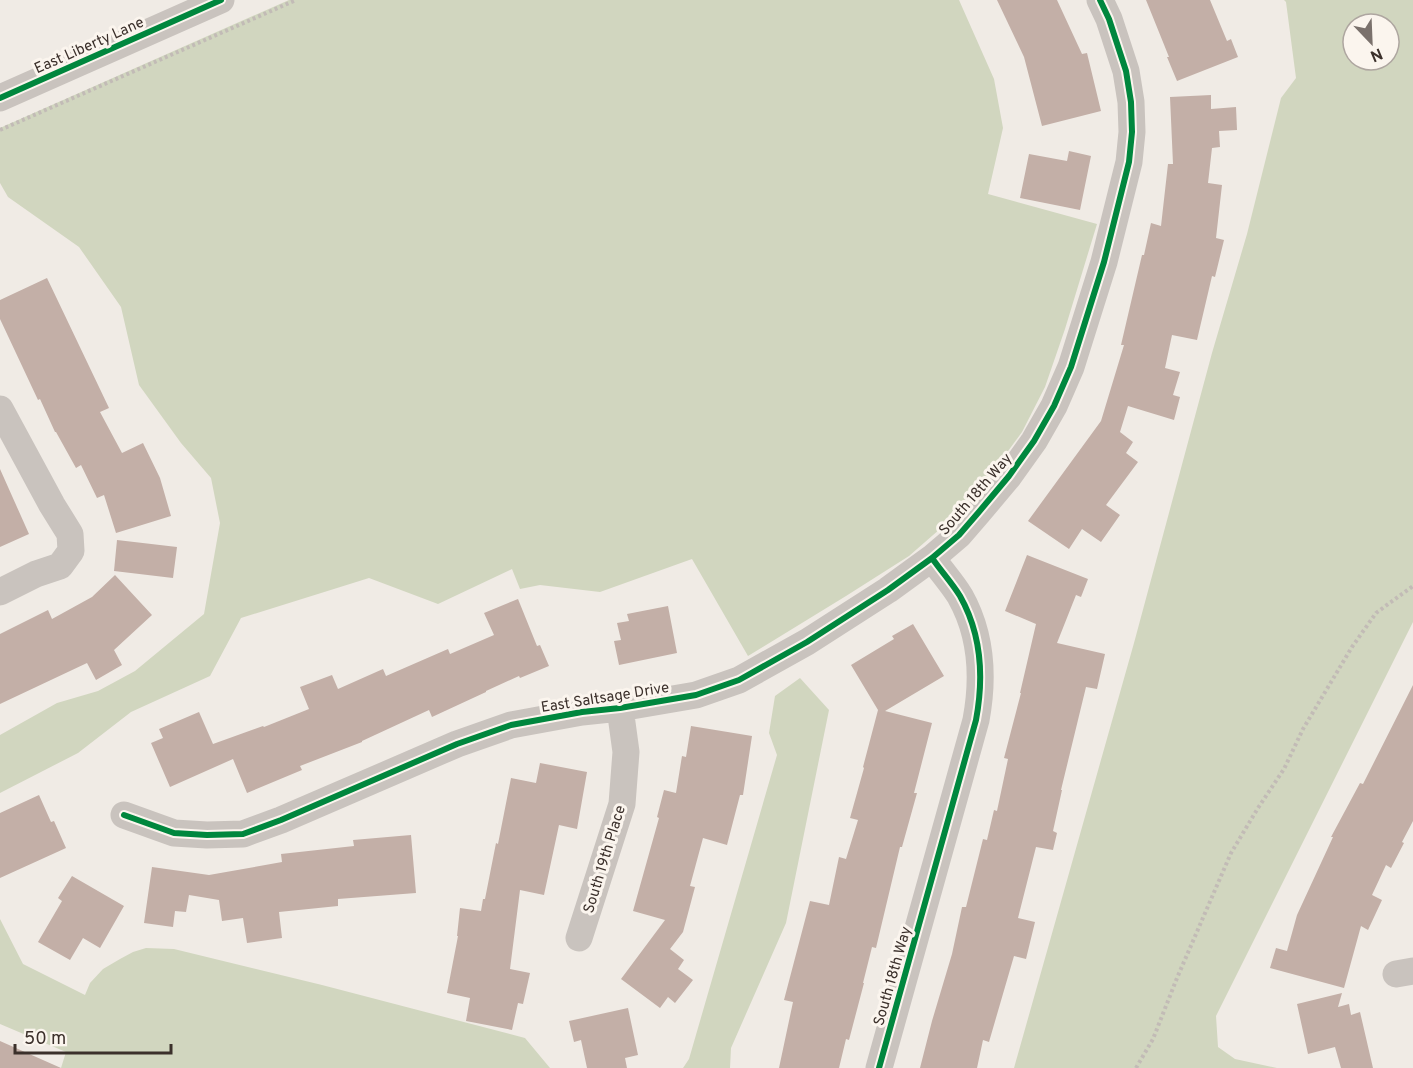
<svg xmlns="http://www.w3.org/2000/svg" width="1413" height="1068" font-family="Overpass,sans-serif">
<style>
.green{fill:#d1d6bf;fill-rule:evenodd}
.building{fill:#c3afa7}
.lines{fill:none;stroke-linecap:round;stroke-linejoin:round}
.path{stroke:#c2bbb6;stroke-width:4;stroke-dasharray:3 3;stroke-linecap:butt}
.minor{stroke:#c9c3be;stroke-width:27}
.cycleway-casing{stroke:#fbf5ee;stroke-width:10}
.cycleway{stroke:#00873e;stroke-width:6}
.labels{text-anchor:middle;stroke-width:6;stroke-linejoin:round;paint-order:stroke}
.street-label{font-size:15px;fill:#3b302b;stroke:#fbf5ee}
</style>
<rect width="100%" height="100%" fill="#f0ebe5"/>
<path class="green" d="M289,0H959L994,79L1003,128L988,194L1097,224L1065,329L1045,387L1022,432L994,470L956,515L909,556L846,596L748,656L692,559L600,592L540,585L520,589L512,569L438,604L369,578L241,618L210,676L131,712L78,753L0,793V735L57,703L98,691L135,671L204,614L220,523L211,478L181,443L139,385L121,307L79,247L8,197L0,183V128Z
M1284,0H1413V622L1216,1016L1218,1047L1235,1059L1277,1068H1014L1134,643L1212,353L1247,234L1281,98L1296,78L1286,2ZM1353,24H1389V60H1353Z
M800,678L829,710L786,923L731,1048L730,1068H683L689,1059L777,755L769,733L775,696Z
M0,919L23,964L85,995L90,983L103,969L120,959L133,952L146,948L174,949L322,985L525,1038L550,1068H61L66,1052L0,1024Z"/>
<path class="building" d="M997,0H1057L1082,54L1087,53L1101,111L1042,126L1024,57Z
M1146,0H1210L1227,41L1231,39L1238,57L1177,81L1167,57H1169Z
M1211,95V109L1236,107L1237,130L1219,131L1220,147L1212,148L1208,183L1222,185L1216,238L1224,240L1215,277L1212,276L1197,340L1172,335L1165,368L1180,372L1173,395L1180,397L1174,420L1128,406L1120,432L1133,442L1126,453L1138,462L1106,505L1120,515L1101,542L1082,529L1069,549L1028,521L1101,421L1124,345H1121L1142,255H1144L1151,223L1161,226L1168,164H1173L1170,97Z
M1069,151L1091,156L1080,210L1020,198L1029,154L1067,161Z
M47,278L109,408L100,412L122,453L143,443L160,478L171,516L116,533L104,495L97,498L81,465L76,468L56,432H55L40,399L38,400L0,319V300Z
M0,469L29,534L0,547Z
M117,540L177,547L173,578L114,571Z
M1027,555L1088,579L1081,597L1076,595L1057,643L1105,654L1097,689L1086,687L1061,790H1062L1053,831L1057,833L1053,850L1036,847L1018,918L1035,922L1026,959L1014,956L989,1042L983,1040L977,1068H920L932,1021L952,954L962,907H966L983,839L987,840L994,810L997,811L1008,759L1004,758L1021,693H1020L1036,624L1005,611Z
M115,575L152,615L114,650L122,665L96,680L87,663L0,704V634L48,610L52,619L92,597Z
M518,599L537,646L540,645L549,666L520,678L519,676L486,691V692L432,717L429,710L362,741V742L300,766L302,770L247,793L233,759L170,787L151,743L163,738L159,729L199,712L213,744L263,726L264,727L309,709L300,687L332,675L338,689L383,669L386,676L448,649L450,654L494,635L484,613Z
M668,606L677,653L619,665L614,641L621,640L617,623L629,621L627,614Z
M913,624L944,676L885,711L932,723L914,793H917L902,847H900L876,948L872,947L863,983H864L849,1040L846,1039L839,1068H779L793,1002L784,1000L810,901L829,905L839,857L846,859L858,820L850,818L864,768L863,767L878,710L851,665L894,639L892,636Z
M1413,685V821L1402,842L1404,843L1391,868L1386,865L1372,895L1382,900L1368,930L1361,926L1344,988L1270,968L1276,948L1287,951L1297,915L1333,837H1331L1360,783L1363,784Z
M691,726L752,736L743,795H740L727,845L703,838L690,886L695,887L683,932L670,949L684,960L678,969L693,980L675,1003L668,997L660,1008L621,979L665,920L633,911L659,818L657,817L664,790L676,793L682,756L686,757Z
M540,763L587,772L577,829L559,825L544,895L520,890L510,969L530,973L523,1004L518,1003L512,1030L466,1021L470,998L447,993L458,936H457L460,908L481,911L483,899H485L496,843L498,844L511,778L536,783Z
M39,795L51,822L54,821L66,848L0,878V813Z
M411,835L416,893L338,899V906L279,912L282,938L247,943L243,918L222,921L219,900L189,895L186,912L175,911L173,927L144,923L152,867L209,875L282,862L281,854L354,846L353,840Z
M72,876L124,906L100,948L83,938L70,960L38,942L62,901L58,898Z
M1342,993L1338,1007L1349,1004L1351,1015L1360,1012L1373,1068H1341L1335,1047L1308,1054L1297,1004Z
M628,1008L638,1055L625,1058L627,1068H587L581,1040L574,1042L569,1021Z
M0,1041L61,1068H0Z"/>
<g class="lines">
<path class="path" d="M0,130L296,0
M1136,1068L1153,1039L1177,978L1231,853L1258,808L1284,769L1303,729L1352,647L1376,613L1413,586"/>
<path class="minor" d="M0,98L221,0
M0,409L52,505L70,534L71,551L60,566L36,574L0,592
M124,815L174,833L207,835L243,834L281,820L457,744L511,725L582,712L620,708L696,695L739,680L807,642L888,590L932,558L959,535L978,513L1009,476L1034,441L1054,406L1071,367L1104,262L1129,162L1132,132L1131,102L1126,71L1109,19L1100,0
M579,938L622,804L626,752L620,708
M1396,974L1413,971
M879,1068L976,720C984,677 982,635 960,596C952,583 941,571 932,558"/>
<g class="cycleway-casing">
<path id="cycleway" d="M0,98L221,0
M124,815L174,833L207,835L243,834L281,820L457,744L511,725L582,712L620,708L696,695L739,680L807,642L888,590L932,558L959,535L978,513L1009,476L1034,441L1054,406L1071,367L1104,262L1129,162L1132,132L1131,102L1126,71L1109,19L1100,0
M879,1068L976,720C984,677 982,635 960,596C952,583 941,571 932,558"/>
</g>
<use href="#cycleway" class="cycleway"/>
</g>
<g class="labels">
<g class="street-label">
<text transform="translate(89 45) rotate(-24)" y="5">East Liberty Lane</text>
<text transform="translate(975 494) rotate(-49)" y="5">South 18th Way</text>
<text transform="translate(605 697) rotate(-9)" y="5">East Saltsage Drive</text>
<text transform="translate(604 859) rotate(-73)" y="5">South 19th Place</text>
<text transform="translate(892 976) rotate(-74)" y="5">South 18th Way</text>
</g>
</g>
<g transform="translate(1371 42) rotate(157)"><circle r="28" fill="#fbf5ee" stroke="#aea6a0" stroke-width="1.5"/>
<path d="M0-4.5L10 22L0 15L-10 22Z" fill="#7a716c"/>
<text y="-9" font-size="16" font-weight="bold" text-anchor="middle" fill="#3b302b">N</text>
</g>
<path d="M15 1044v9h156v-9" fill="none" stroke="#3b302b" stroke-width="3"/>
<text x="24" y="1044" font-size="18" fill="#3b302b" stroke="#fbf5ee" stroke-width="4.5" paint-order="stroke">50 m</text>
</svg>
